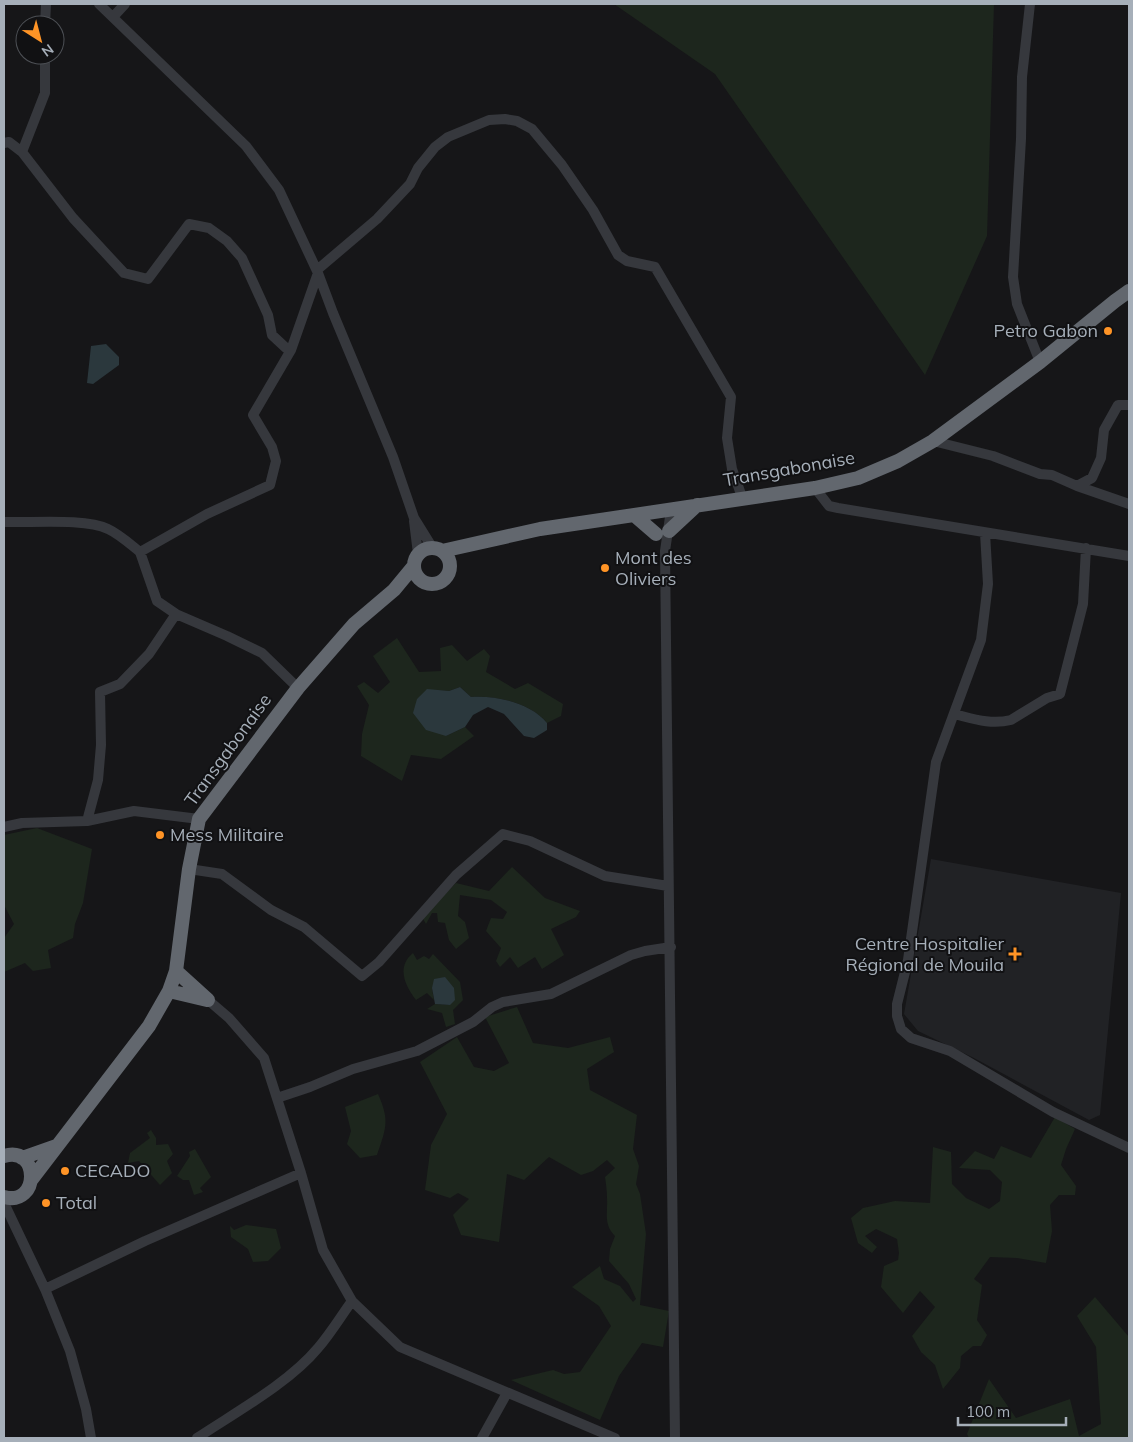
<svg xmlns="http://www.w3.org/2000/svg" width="1133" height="1442" font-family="Mulish,sans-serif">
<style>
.built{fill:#212225}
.green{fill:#1d261d}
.water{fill:#2b383d}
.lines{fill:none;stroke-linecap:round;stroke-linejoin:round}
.minor{stroke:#36383d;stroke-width:10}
.highway{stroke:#62676e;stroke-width:14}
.poi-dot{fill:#ff9426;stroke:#111113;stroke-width:2}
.labels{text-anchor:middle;stroke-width:4;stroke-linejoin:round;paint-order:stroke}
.poi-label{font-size:18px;fill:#a6afb9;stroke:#111113;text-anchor:start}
.street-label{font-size:18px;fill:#a6afb9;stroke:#111113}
</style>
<rect width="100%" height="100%" fill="#161618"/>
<path class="built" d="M931,859L1121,893L1100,1115L1089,1120L974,1058L918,1031L904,1014Z"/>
<path class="green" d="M614,4H994L987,236L925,375L715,74Z
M397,638L419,672L441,671L440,648L452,645L467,661L484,649L490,656L486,672L515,689L528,683L563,704L561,716L547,723C531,703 496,695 471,697L460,687L449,691L427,690L446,736L465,727L474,736L441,759L411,755L402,781L361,756L362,734L369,705L357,686L364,682L378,693L390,682L373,656Z
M37,828L92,849L83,903L75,924L73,938L48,950L51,968L33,971L25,963L4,972V938L14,924L4,905V835Z
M512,867L545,898L580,911L576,917L551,929L564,955L542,969L535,957L518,968L510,957L500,967L496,961L501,948L486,931L491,918L503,919L507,912L491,900L460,895L458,916L465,922L469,938L456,949L449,940L445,923L438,922L437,913H432L426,924L422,917L456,883L489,891Z
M413,953L417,960L424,956L429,959L433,954L460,982L463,1000L453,1010L455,1024L446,1027L442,1013L427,1009L435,1004L450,1005L432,988L434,1000L427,993L416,1000C405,986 396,967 413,953Z
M517,1007L533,1043L568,1048L610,1037L614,1052L587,1069L590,1090L637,1115L633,1149L639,1166L636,1184L640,1194L646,1234L640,1305L669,1311L663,1347L642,1343L619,1376L600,1420L511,1380L553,1370L564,1374L580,1372L611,1326L599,1306L572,1287L600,1266L604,1279L620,1286L633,1302L636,1299L629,1284L609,1261L610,1249L615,1236C603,1224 608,1213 607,1198C607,1191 606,1184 605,1177L615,1168L607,1160L593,1171L581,1175L549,1157L524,1180L507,1174L499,1242L461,1235L453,1215L469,1199L458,1193L450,1198L425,1190L431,1145L447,1114L420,1062L457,1037L474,1067L494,1071L509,1063L485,1017Z
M378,1094C390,1121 386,1128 377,1155L360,1158L347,1144L351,1131L345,1107Z
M1055,1117L1075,1129L1066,1149L1061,1165L1076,1186L1075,1195H1059L1050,1205L1052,1231L1046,1263L1017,1258L990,1257L974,1279L982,1285L977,1320L987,1335L981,1346H973L961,1356L960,1368L943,1389L935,1365L921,1352L912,1336L935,1307L920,1291L903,1313L881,1287L884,1266L898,1260L899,1253L897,1239L876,1229L865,1236L877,1247L872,1253L858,1243L851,1218L863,1208L895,1201L930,1203L933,1147L951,1152L952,1184L966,1198L989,1209L1000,1201L1002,1182L990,1170L959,1168L975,1151L994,1159L1001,1146L1031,1158Z
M151,1130L156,1138V1145L168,1144L173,1154L167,1161L172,1173L160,1185L139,1161L128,1163L130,1153L150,1138L147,1133Z
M195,1149L211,1177L200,1188L203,1192L194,1195L189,1180H183L177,1176L190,1156L189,1152Z
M246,1225L276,1229L281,1248L268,1261L253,1262L248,1249L231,1237L230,1226L234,1230Z
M1095,1297L1129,1337V1438H969L967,1434L989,1379L1016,1418L1070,1399L1079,1436L1101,1424L1096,1347L1077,1316Z"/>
<path class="water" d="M106,344L119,357V365L93,384L87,383L91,346Z
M460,687L471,697C496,695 531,703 547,723V730L534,738L524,736L504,714L488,707L473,715L465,727L446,736L426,730L413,713L417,699L427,689L449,691Z
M445,977L454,988L455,1000L450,1005L435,1004L432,988L434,979Z"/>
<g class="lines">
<path class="minor" d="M99,4L246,146L279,190L318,273L333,313L393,457L414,518L432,547
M1030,4L1022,77L1021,139L1013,277L1017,304L1040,362
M113,17L125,4
M45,25L46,4
M4,143L9,142L22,152L73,218L124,273L148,279L189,224L209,228L227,241L242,258L268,315L272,335L286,348L291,350
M22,152L45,93V55
M317,270L377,219L410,184L418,168L435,147L448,137L489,120L505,119L517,121L532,129L562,165L593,210L618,255L627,261L655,267L731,397L727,438L732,469L742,497
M933,441L993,456L1040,474L1052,475L1077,486L1129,504
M1077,486L1092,478L1101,458L1104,430L1118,405H1129
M815,488L829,506L838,508L1129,556
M671,510L665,551L675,1438
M414,521L418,554
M4,522C31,523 86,518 108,529C119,534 130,544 140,552
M985,533L988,584L981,640L936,762L908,960L897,1004V1016L901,1029L911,1038L950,1051L1053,1112L1129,1148
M298,688L262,653L227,636L176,614L157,601L140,552L207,514L270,485L276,461L272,447L253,415L291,350L318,273
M954,714C974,719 991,725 1011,720L1047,698L1060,694L1083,604L1086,548
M87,821L98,780L101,745L100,692L120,684L149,654L176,614
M4,827L22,823L87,821L134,811L199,819
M189,869L222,874L271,910L304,927L362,976L379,962L456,875L503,834L530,841L605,876L668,886
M208,1000L229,1018L264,1058L301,1173L323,1250L352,1301L400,1347L615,1438
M277,1098L310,1087L353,1069L417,1051L473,1022L492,1007L503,1002L551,994L631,955L645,951L671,947
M4,1203L45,1289L70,1351L86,1409L91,1438
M45,1289L145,1241L301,1173
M197,1438C236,1412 289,1383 318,1348C331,1333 341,1316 352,1301
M482,1438L507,1393"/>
<path class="highway" d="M634,515L656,534
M669,531L697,505
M414 566a18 18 0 1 1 36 0a18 18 0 1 1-36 0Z
M442,551L540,529L815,488L858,478L898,461L933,441L1040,362L1115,301L1129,291
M176,971L208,1000
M169,991L207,1000
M4,1156C40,1145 40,1207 4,1197
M22,1158L56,1146
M32,1179L149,1026L169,991L176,971L189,869L199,819L298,688L354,624L394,590L413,567"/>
</g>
<g class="poi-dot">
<circle cx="1108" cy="331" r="5"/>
<circle cx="605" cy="568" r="5"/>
<circle cx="160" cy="835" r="5"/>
<path d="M1012.5 946.5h5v5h5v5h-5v5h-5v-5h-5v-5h5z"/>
<circle cx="65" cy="1171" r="5"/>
<circle cx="46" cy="1203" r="5"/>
</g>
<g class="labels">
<g class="poi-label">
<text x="1098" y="337" text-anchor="end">Petro Gabon</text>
<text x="615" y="564">Mont des<tspan x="615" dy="21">Oliviers</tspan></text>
<text x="170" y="841">Mess Militaire</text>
<text x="1004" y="950" text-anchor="end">Centre Hospitalier<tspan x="1004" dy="21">Régional de Mouila</tspan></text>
<text x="75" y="1177">CECADO</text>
<text x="56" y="1209">Total</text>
</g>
<g class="street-label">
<text transform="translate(789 469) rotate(-10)" y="6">Transgabonaise</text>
<text transform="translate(228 750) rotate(-54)" y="6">Transgabonaise</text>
</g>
</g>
<rect width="1133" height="1442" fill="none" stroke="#a6afb9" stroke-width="10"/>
<g transform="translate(40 40) rotate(144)"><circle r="24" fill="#111113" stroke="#4d5055"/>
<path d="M0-4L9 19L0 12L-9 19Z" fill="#ff9426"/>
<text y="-8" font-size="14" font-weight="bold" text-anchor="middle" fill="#a6afb9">N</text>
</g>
<path d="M958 1417v8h108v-8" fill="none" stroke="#a6afb9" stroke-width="2.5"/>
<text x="966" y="1417" font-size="15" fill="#a6afb9" stroke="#111113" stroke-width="4" paint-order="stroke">100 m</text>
</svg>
